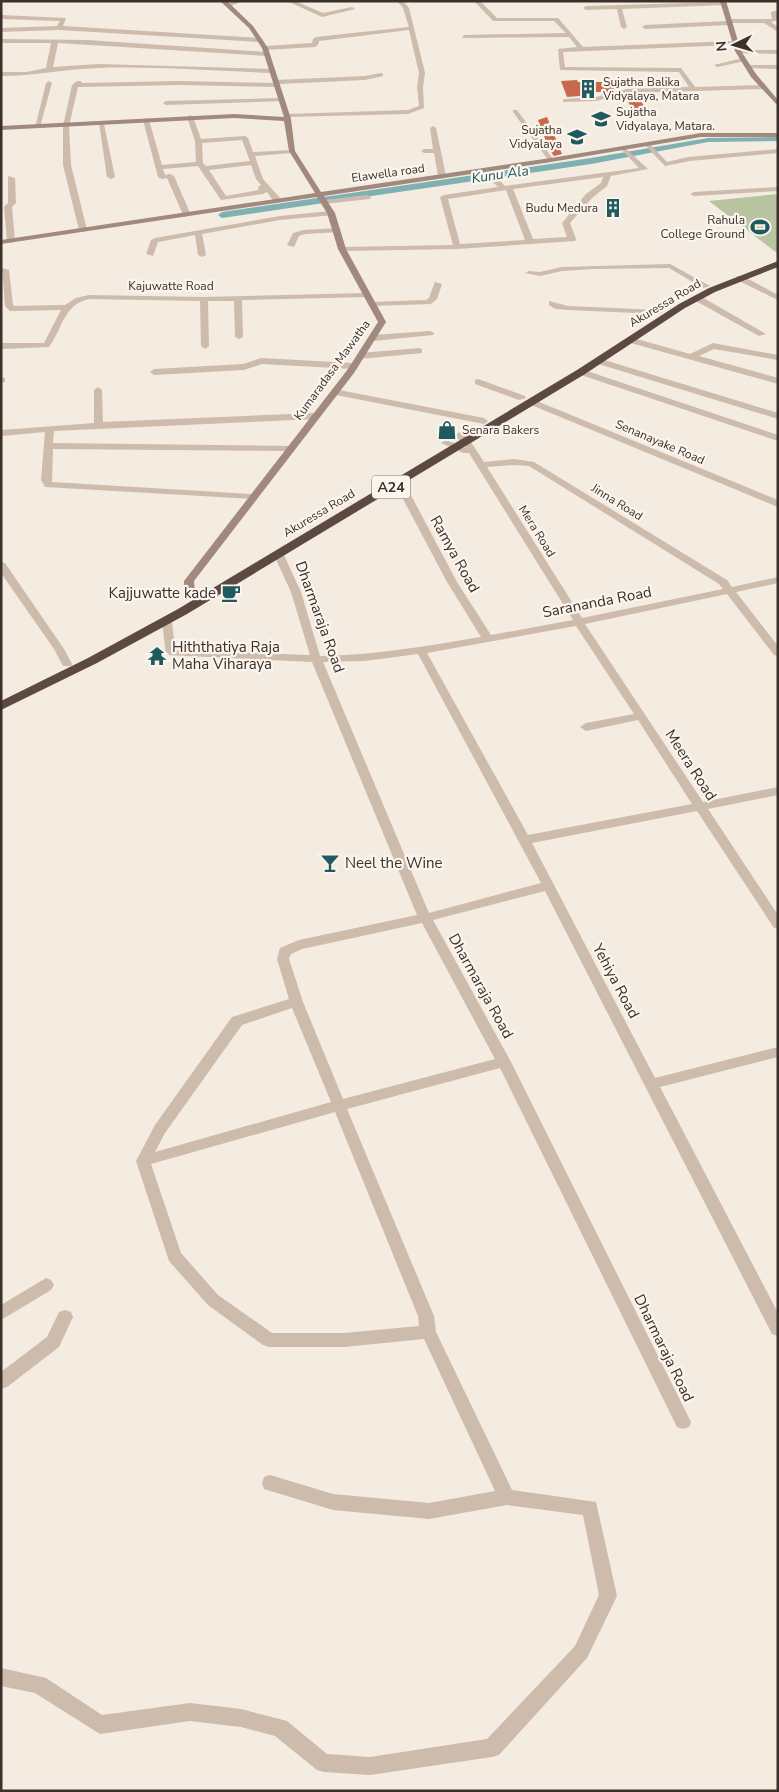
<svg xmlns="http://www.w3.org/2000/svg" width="779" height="1792" font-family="'Nunito Sans',sans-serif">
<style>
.green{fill:#b8c4a0}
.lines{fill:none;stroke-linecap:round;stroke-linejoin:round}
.canal{fill:#7fb0b2;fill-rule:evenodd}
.building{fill:#c8694b}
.street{fill:#cdbbac;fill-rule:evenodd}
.secondary{fill:#a18a7d;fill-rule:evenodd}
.highway{fill:#5c4a42;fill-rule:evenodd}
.labels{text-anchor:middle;stroke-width:4.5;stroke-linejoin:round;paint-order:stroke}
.far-poi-label{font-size:12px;fill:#3b302b;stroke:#fbf5ee;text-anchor:start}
.far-street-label{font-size:12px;fill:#3b302b;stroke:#fbf5ee}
.far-water-label{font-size:14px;font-style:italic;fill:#1f5a5e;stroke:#fbf5ee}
.shield{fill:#fbf5ee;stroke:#756b66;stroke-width:1}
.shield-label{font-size:14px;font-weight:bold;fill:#3b302b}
.street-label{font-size:15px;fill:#3b302b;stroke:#fbf5ee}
.poi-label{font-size:15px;fill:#3b302b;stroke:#fbf5ee;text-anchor:start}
</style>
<rect width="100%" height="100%" fill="#f4ebe1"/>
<path class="green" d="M778,194L777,253L709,201Z"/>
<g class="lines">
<path class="canal" d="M778,137V141L708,142L591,164L222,218L218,215L222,212L591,158L708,138Z"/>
</g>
<path class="building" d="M577,80L578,82H616L620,89L608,92H591L592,95L567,97L561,81Z
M640,99L649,115L636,116L627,100Z
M547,117L562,154L554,156L549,149L538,120Z"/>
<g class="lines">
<path class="street" d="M233,1H243L228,7L225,5Z
M287,1H295L323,13L352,7L355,9L322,17Z
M397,1H403L409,8L425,73L423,87L424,108L408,114L285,117L284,116L287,114L408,110L419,106L417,87L419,73L409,30L319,41L318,45L315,47L265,50L262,48L265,46L312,43L313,39L316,37L409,27L403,8Z
M474,1H480L497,18H558L583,47L733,41L736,43L733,45L563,52L565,67L681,68L695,87L762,85L765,87L762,89L627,93L596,101L563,102V100L565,99L596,97L627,89L689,87L679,72L560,70L558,49L577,47L569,37L462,38L464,35L566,33L554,21H493Z
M724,2L726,5L622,9L627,27L624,29L621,27L617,9L586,10L583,8L586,6Z
M778,10V20L771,22L778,27V32L764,23H732L729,25L645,29L642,27L645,25L726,21L729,19H772L771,12Z
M1,15L66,18L63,26L260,38L263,40L260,42L59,30L1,32V28L57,26L60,21L1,19Z
M1,39L87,40L267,52L270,54L267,56L58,43L53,67L99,64L273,69L276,71L273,73C215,71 155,66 97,68C64,69 33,76 1,76V72H27L46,68L51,43H1Z
M738,50H778V54L736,53Z
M743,58L745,59V61L717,67L714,65Z
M748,65H778V69L746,68V66Z
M381,73L383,74V76L365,80L279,84L277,87L178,85L78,87L69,126L71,165L87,230L83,232L79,230L63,165V126L72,85L77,81H81L82,83L178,81L273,83L276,80L365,76Z
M49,81L52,83L40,127L35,128L46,83Z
M281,98L283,99V101L166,105L163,103L166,101Z
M513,110H517L553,159V161H549L513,112Z
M190,115L193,117L201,139L245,136L248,138L253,152L294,150L295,151L292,153L255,156L263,179L280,198V202H274L267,192L263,194L221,200L198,166L163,169L165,175L170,174L174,176L191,215L184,217L167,178L162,179L158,177L143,120L146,118L149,120L162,165L196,162L195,141L187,117ZM242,140L250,161L206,166L203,163L202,143ZM251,165L256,179L261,185L258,187L259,190L226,196L209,170Z
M99,123L104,124L115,177L111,179L107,177Z
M433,126L436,128L446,176L442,178L438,176L434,153H424L421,151L424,149H433L430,128Z
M645,143H649L667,162L688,157L778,149V153L690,161L665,166L645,145Z
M623,146L648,169L611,176L607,186L592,198L570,223L576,239L575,241L457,249L342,251L338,249L342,247L453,245L440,197L444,195L498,187L482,172V168H488L505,186L639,168L621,149L620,148ZM603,177L601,183L586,194L562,223L567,237L533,239L513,189ZM506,190L525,240L460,244L448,199Z
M8,176L15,178L16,203L12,207L15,241L11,243L7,241L4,207L8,203Z
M778,187V191L694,196L690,194L694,192Z
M367,195L371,197L370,199L324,204L320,202L324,200Z
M331,211H334V215L280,220L202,234L206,255L202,257L198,255L195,235L158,242L153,256L146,254L151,240L155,238L280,216Z
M337,228H340V232L305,234L299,236L294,247L287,245L293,233L304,230Z
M670,264L710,286L703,288L669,268L594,269L562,271L540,276L525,273L529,271L540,272L562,267Z
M2,268L9,270L13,305L15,306L65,305L76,298L89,295L204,297L367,293L371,295L367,297L242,300L243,337L239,339L235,337L234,301H208L209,346L205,349L201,346L200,301L89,299C63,305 63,328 49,347L1,349V343H44L61,310L10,311L5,306Z
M737,276H743L778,295V300L737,280Z
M435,282L442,284L437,299L431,304L371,306L367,304L371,302L426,300L429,298Z
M694,296H700L766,334L759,336L694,300Z
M549,301L568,306L658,310L662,312L658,314L568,310L555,309L549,305Z
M430,331L434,333L433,335L373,341L369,338L373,335Z
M630,337L690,354L713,343L778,355V360L714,349L699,356L778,378V384L627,342L626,340Z
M419,348L422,349V353L360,359L356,356L360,353Z
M261,358L353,363L357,366L353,369L262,364L244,370L154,375L150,372L154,369L243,364Z
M595,359H601L778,413V419L595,363Z
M581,369L778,435V441L578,374V370Z
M1,377L5,378V382L1,383Z
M478,379L525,396L526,398L519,400L475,384V380Z
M98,387L102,390L103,422L316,413L320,416L316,419L54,431L53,443L293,446V450L290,451L53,449L52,482L251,494L254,495V499L45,487L41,480L45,432L1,436V430L94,423V390Z
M334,389L484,418L488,421L484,424L331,394L330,392Z
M532,399L778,500V507L529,404V400Z
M460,432L469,439L484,462L514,459L534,462L727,580L732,587L778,577V583L736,592L778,646V656L774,655L727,594L585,624L703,802L778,787V795L708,809L778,915V929L774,928L697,811L532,843L655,1078L778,1047V1057L660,1087L778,1313V1336L772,1334L545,891L433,920L511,1062L691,1422L689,1427L683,1429L677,1427L500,1068L347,1109L434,1316L436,1332L512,1490L596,1502L617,1596L587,1658L499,1755L492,1757L370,1775L324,1772L317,1770L275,1736L241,1727L190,1721L100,1734L35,1693L1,1686V1668L46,1678L102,1715L190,1703L241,1709L287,1721L327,1754L370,1757L487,1739L575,1646L599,1595L583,1515L507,1505L429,1519L333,1510L264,1489L262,1483L264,1477L270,1475L333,1494L429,1503L495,1491L424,1339L344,1347H269L263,1345L208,1305L169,1261L136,1161L155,1125L232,1017L289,999L277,959L280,948L299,940L417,915L312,662L166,655L162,621L167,618L172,621L175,650L310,655L291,592L273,553L278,550L283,553L301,592L320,656C375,655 427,646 481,637L447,582L394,482L399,479L404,482L457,582L491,635L573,620L469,453H463L441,443L446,440L466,448L455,435ZM514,465L529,466L719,584L723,589L582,618L487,467ZM576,626L634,714L586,723L580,727L586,731L638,720L692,804L528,835L427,653ZM418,654L541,883L429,913L323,662L365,661ZM422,923L495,1059L343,1099L303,1002L289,959L291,954L302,949ZM292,1008L331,1102L155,1152L165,1133L242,1025ZM335,1112L418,1316L419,1326L344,1333H272L218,1295L181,1253L151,1164Z
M1,562L5,563L64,649L72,664L71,666H63L62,664L54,649L1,573Z
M46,1278L51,1280L54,1285L51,1290L1,1320V1305Z
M65,1310L71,1312L73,1317L59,1347L7,1387L1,1389V1372L47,1337L59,1312Z"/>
<path class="secondary" d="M220,1H227L253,26L268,48L291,119L295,151L321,192L551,158L701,133H778V137H701L551,162L324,196L335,213L346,249L386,322L354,373L194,581L195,592L207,601L202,604C190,601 183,594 184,581L348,369L378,322L338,249L327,213L317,197L1,244V240L315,193L289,151L284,121L234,118L1,130V126L234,114L284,117L262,48L249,28Z
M720,1H726L741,51L756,74L778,100V106L751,77L735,51Z"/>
<path class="highway" d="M778,261V267L715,292L685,308L585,374L187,614L97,663L1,710V701L88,658L178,609L577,370L679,304L709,288Z"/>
</g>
<defs>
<g id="building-bare" transform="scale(1.5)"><path d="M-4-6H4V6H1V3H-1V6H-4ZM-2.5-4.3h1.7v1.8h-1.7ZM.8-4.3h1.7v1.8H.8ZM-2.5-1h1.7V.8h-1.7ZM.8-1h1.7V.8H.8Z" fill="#1f5a5e" stroke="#fbf5ee" stroke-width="2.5" paint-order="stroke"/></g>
<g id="school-bare" transform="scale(1.5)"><path d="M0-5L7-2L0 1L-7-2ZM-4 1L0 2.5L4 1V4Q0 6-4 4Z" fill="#1f5a5e" stroke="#fbf5ee" stroke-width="2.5" paint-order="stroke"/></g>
<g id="stadium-bare" transform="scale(1.5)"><path d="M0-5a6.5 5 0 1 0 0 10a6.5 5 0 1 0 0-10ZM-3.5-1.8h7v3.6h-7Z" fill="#1f5a5e" stroke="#fbf5ee" stroke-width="2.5" paint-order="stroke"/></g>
<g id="shop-bare" transform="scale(1.5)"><path d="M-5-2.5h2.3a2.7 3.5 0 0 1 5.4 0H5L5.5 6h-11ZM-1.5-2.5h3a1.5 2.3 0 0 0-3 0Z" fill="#1f5a5e" stroke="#fbf5ee" stroke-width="2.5" paint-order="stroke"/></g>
<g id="cafe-bare" transform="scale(1.5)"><path d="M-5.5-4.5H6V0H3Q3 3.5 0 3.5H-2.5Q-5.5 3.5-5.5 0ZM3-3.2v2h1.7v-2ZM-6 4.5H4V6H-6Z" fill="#1f5a5e" stroke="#fbf5ee" stroke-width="2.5" paint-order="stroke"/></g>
<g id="temple-bare" transform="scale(1.5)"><path d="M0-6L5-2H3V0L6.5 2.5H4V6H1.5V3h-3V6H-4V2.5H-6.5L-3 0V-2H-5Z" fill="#1f5a5e" stroke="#fbf5ee" stroke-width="2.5" paint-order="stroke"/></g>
<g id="bar-bare" transform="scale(1.5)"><path d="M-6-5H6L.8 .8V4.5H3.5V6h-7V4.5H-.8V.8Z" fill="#1f5a5e" stroke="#fbf5ee" stroke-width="2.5" paint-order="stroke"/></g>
</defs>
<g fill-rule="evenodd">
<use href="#building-bare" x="588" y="89"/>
<use href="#school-bare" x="601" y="119"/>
<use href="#school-bare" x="577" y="137"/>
<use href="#building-bare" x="613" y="208"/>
<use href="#stadium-bare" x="760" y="227"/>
<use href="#shop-bare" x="447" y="430"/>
<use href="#cafe-bare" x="231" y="593"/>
<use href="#temple-bare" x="157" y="656"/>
<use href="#bar-bare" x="330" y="863"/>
</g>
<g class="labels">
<g class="far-poi-label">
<text x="603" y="86">Sujatha Balika<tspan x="603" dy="14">Vidyalaya, Matara</tspan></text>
<text x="616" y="116">Sujatha<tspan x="616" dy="14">Vidyalaya, Matara.</tspan></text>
<text x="562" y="134" text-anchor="end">Sujatha<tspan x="562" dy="14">Vidyalaya</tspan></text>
<text x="598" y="212" text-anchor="end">Budu Medura</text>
<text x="745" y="224" text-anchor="end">Rahula<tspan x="745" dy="14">College Ground</tspan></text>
<text x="462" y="434">Senara Bakers</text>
</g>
<g class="far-street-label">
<text transform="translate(388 173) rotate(-8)" y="4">Elawella road</text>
<text x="171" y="290">Kajuwatte Road</text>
<text transform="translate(665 303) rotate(-31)" y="4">Akuressa Road</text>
<text transform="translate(332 370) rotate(-54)" y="4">Kumaradasa Mawatha</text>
<text transform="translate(660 442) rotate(23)" y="4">Senanayake Road</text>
<text transform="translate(617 502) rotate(32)" y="4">Jinna Road</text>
<text transform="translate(319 513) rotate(-31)" y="4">Akuressa Road</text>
<text transform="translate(537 531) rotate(58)" y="4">Mera Road</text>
</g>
<g class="far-water-label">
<text transform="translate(500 174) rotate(-8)" y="5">Kunu Ala</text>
</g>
<rect class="shield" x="372" y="475.5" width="38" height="23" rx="4"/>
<g class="shield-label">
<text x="391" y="492">A24</text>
</g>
<g class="street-label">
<text transform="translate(455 554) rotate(61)" y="5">Ramya Road</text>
<text transform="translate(597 602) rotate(-11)" y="5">Sarananda Road</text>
<text transform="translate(320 617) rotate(70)" y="5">Dharmaraja Road</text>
<text transform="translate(691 765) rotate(57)" y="5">Meera Road</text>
<text transform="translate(616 981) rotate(62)" y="5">Yehiya Road</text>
<text transform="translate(481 986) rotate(61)" y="5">Dharmaraja Road</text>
<text transform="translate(664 1348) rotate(64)" y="5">Dharmaraja Road</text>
</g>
<g class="poi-label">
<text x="216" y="598" text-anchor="end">Kajjuwatte kade</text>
<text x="172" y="652">Hiththatiya Raja<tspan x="172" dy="17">Maha Viharaya</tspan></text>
<text x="345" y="868">Neel the Wine</text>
</g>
</g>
<rect width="779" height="1792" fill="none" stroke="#3b302b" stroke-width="5"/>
<g transform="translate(734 45) rotate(265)" stroke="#fbf5ee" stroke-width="4" paint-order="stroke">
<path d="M0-4L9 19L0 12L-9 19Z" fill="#3b302b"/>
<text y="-8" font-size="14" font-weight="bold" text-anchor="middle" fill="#3b302b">N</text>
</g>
</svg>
